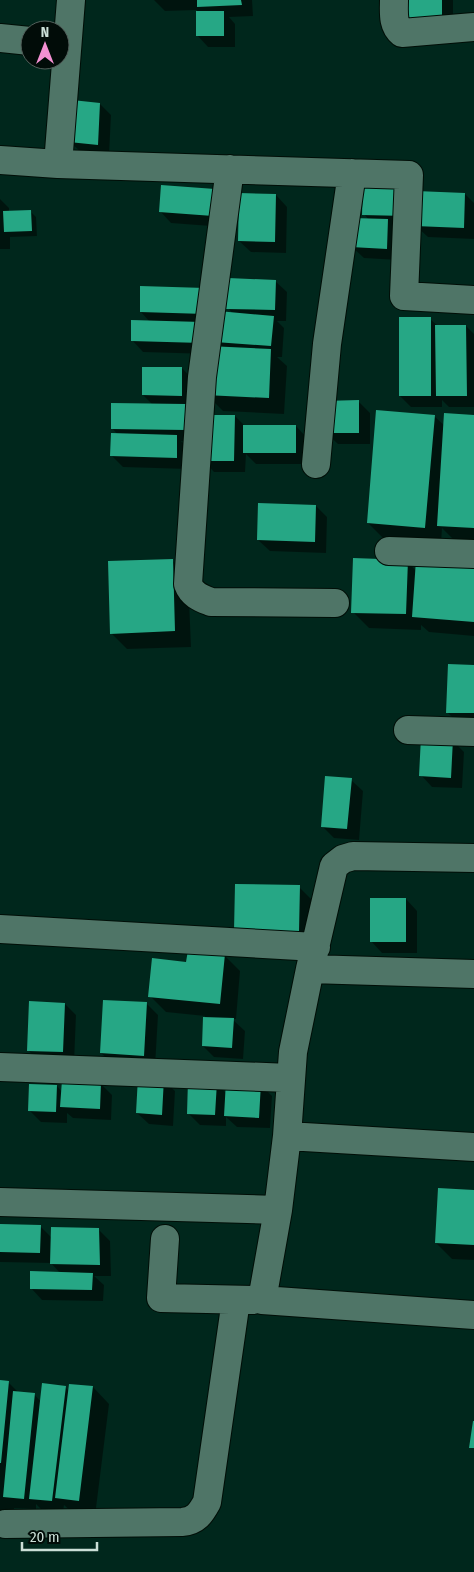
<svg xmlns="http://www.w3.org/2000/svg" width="474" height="1572" font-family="'Fira Sans Condensed',sans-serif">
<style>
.shadow{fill:#0007}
.building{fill:#26a785}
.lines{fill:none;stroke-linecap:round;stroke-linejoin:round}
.street-casing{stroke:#000e07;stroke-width:30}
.street{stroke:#4f7567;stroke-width:28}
</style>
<rect width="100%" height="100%" fill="#00271c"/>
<path class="shadow" d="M154,0H252L253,16L229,17L235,24V47H208L197,35V10L165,11Z
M405,0H453V34Z
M100,104L111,115L109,155L82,153L70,142Z
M214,191L224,227L171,223L160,211Z
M465,194L474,203V239L428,237L417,227L398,260L364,258L352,247L369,220L364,214L406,195Z
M276,195L287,207L286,253L251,252L239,241Z
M0,199L9,208V212L30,211L36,217L37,236L10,237V249H0Z
M275,281L287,292L286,321H277L284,328L282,357H277L287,366L284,414L223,411L207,395L209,354L143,352L132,340L150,322L141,312L205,289L213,348H224L217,341L233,314L228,308Z
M430,319L438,326H466L474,334V407H449L442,400V407H411L400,396Z
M182,368L193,380L197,441H181L188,448V469L123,467L111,455L118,435L112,428L153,405L143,395Z
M358,401L370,413V444H338L326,433Z
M235,416L245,426H296L307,438V464H256L246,454L245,472H214L203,460Z
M434,416L445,426L474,416V542L455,541L442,528L441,544L384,539L368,523Z
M316,506L327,517L326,553L270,551L258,540Z
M172,560L188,576L191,647L127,649L111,633Z
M407,561L416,571L474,565V636L429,632L421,625V630L369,628L353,612Z
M474,666V724H459L447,712Z
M452,740L464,752L462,788L432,787L421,775Z
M351,780L363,791L359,840L334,838L322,826Z
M299,887L315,903V948L251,946Z
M406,899L417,911V953H382L371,941Z
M224,955L240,971L236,1019H232L245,1031L243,1059L214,1057L203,1046L205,1016L166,1012L150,996L187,963Z
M146,1003L158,1015L155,1067L113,1064L101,1053Z
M65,1004L76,1015L74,1063L39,1062L28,1050Z
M163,1080L175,1091L173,1126L149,1124L137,1113Z
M216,1083L226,1093L260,1084L272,1096L270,1128L237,1127L226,1117V1126L200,1125L188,1113Z
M101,1084L112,1095L111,1120L73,1118L67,1113V1123L41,1122L29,1110L57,1086L62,1092Z
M474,1191V1260L452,1259L436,1243Z
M0,1225L40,1226L52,1238L98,1229L110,1241L111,1276H94L104,1285L103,1301L42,1300L31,1288L60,1273L51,1263L0,1262Z
M0,1381L8,1382L19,1393L34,1394L41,1402L65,1387L69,1391L93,1387L109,1404L95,1516L73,1513L64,1505L63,1512L42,1510L36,1504V1509L14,1508V1513L0,1512Z"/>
<path class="building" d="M197,0H241L242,5L197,7Z
M404,0H442V23H404Z
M196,11H224V36H196Z
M72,100L100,103L98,145L69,142Z
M363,181L395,182L406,216L362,215Z
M161,185L215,189L213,216L159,212Z
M416,191L465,193L464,228L415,226Z
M239,193L276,194L275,242L238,241Z
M31,210L32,231L4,232L3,211Z
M352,218L388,219L387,249L351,247Z
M228,278L276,280L275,310L226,309Z
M140,286L205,288V314L140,312Z
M218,311L274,316L271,346L215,342Z
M399,317H431V396H399Z
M131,320L202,322V343L131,341Z
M435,325H466L467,396H436Z
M208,346L271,349L269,398L205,395Z
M142,367H182V396L142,395Z
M359,400V433H325L324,401Z
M111,403L186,404V430L111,429Z
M376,410L435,415L425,528L367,523Z
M444,413L474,415V528L437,526Z
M202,415H235L234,461H201Z
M243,425H296V453H243Z
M111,433L177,435V458L110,456Z
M258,503L316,505L315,542L257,540Z
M353,558L408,560L406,614L351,613Z
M173,559L175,631L110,634L108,561Z
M416,560L474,564V622L412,617Z
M448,664L474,665V713H446Z
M421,737L453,739L451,778L419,776Z
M325,776L352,778L347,829L321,827Z
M235,884L300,885L299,932L234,931Z
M370,898H406V942H370Z
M188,950L225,954L220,1004L148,997L152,958L186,962Z
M103,1000L147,1002L144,1056L100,1053Z
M29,1001L65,1003L63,1052L27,1051Z
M203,1017L234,1018L232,1048L202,1046Z
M138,1077L164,1078L162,1115L136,1113Z
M62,1080L101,1083L100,1109L60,1107Z
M188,1080L217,1082L215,1115L187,1114Z
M226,1081L261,1083L259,1118L224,1116Z
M29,1084L57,1085L56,1112L28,1111Z
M438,1188L474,1190V1245L435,1243Z
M0,1224L41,1225L40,1253L0,1252Z
M51,1227L99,1228L100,1265L50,1264Z
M30,1271L93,1273L92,1290L30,1289Z
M0,1380L9,1381L1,1463H0Z
M42,1383L66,1386L52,1501L29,1499Z
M69,1384L93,1386L79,1501L55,1498Z
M13,1391L35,1393L24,1499L3,1497Z
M473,1421H474V1448H469Z"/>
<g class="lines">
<g class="street-casing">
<path id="street" d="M394,0C394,12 392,25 402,33L474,27
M0,38L30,41
M0,160L58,164L409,175L404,296L474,300
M58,164L71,0
M230,169L202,377L188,584C192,595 201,598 211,602L335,603
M316,464L327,344L352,173
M389,551L474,554
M408,730L474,732
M474,858L353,856L343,859L334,866L310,969L474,974
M0,929L316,947
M310,969L293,1052L287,1136L278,1210L262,1300L474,1315
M0,1067L290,1078
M287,1136L474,1147
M0,1202L278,1210
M165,1239L161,1298L253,1300
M5,1524L182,1522C196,1521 201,1513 207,1502L236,1300"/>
</g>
<use href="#street" class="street"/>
</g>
<g transform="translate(45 45)"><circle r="24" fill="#010c08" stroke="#52605b"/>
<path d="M0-4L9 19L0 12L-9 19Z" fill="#f491d3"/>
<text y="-8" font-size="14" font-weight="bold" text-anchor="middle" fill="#cbdfd7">N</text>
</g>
<path d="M22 1542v8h75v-8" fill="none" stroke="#cbdfd7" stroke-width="2.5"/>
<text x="30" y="1542" font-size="15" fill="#cbdfd7" stroke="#010c08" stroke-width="4" paint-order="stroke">20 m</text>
</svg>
